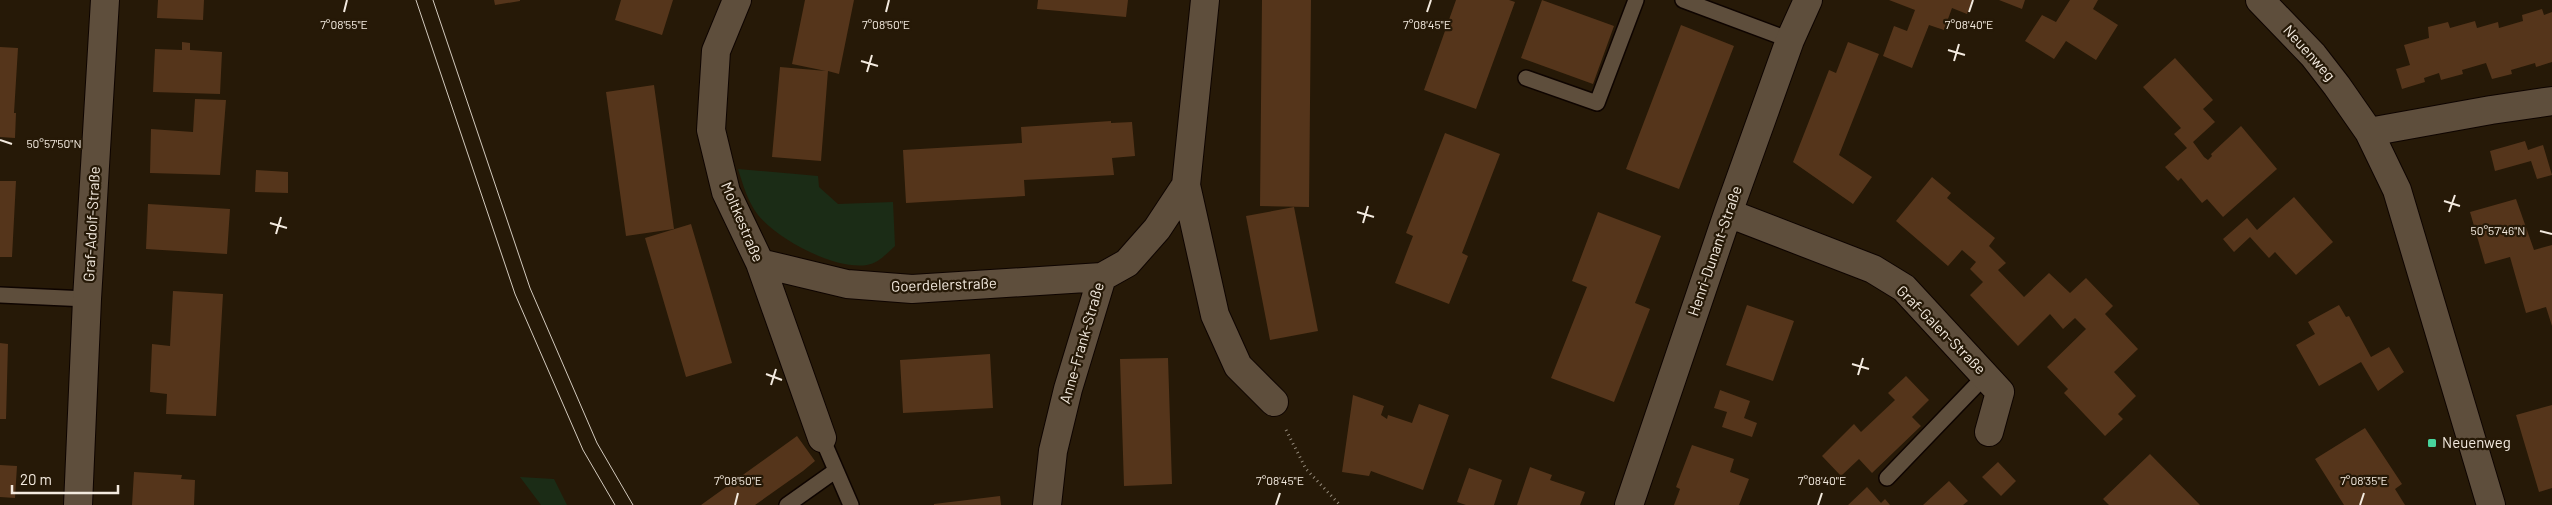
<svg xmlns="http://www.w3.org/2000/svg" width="2552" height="505" font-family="Barlow,sans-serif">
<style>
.green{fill:#1b2c16}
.building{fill:#55351b}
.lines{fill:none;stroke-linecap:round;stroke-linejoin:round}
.service-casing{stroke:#0e0400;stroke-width:18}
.minor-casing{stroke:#0e0400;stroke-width:30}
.path{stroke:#968c7d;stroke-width:3;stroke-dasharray:1 4;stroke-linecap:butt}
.service{stroke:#5e4e3c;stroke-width:15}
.minor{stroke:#5e4e3c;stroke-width:28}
.tram{stroke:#d3cabe;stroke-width:1}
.ticks{fill:none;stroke:#f3eadf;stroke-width:2}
.poi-dot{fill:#48d49d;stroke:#261907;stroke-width:2}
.labels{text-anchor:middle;stroke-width:4.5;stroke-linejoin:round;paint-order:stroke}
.street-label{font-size:15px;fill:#f3eadf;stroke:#261907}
.poi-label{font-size:15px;fill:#f3eadf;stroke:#261907;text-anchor:start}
.ticks-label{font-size:12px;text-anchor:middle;fill:#f3eadf;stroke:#261907;stroke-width:4.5;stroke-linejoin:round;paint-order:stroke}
</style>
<rect width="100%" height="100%" fill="#261907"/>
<path class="green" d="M738,169L818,176L819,187L838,204L893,202L895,246C887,253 879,263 867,265C835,270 778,240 758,215C748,202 743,185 738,169Z
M520,477L554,479L567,505H541Z"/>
<path class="building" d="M158,0H204L203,20L157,18Z
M494,0H520V1L495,5Z
M621,0H673L662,35L615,20Z
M805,0H854L839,74L828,71L821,161L772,157L780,67L826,71L792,64Z
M1038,0H1128L1126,17L1037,9Z
M1262,0H1311L1309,207L1260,206Z
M1456,0H1509L1515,2L1476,109L1424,90Z
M1542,0L1614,26L1593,84L1521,58Z
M1889,0H1972L1967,14L1952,8L1944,30L1929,25L1912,68L1883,56L1894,26L1907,31L1915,10Z
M1999,0H2025L2022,9Z
M2070,0H2098L2093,9L2118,25L2096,60L2066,41L2054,59L2025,41L2042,15L2056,22Z
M2542,9L2544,15L2552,12V62L2536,67L2535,63L2511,70L2512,74L2492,79L2486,63L2462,70L2463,74L2441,80L2439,73L2424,78L2425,82L2402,89L2396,69L2410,65L2404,45L2429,38L2428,27L2448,22L2450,28L2475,21L2477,28L2498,22L2499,28L2523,21L2522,15Z
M1681,25L1734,46L1679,189L1626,169Z
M182,42L190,43V50L222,52L220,94L153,92L155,49L182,50Z
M1848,42L1879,54L1839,155L1872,177L1853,204L1793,162L1829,70L1836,73Z
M0,47L18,48L14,113H16L15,138L0,137Z
M2175,58L2213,100L2203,109L2215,122L2193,142L2204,157L2208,160L2212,156L2211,154L2241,126L2277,169L2223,217L2207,199L2202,203L2181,178L2178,181L2165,167L2187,148L2174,134L2181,128L2143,87Z
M654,85L674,229L626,236L606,92Z
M195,99L226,100L220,175L150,173L151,129L193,132Z
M1111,121V123L1132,122L1135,156L1112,158L1114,175L1024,180L1025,196L906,203L903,150L1022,143L1021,127Z
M1445,133L1500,154L1462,253L1468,256L1449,304L1395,283L1413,236L1406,233Z
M2525,141L2528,150L2543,145L2552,175L2537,179L2531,161L2495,171L2490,151Z
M256,170L288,172V193L255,192Z
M1932,177L1951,193L1947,198L1995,238L1989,246L2006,263L1998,270L2024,297L2049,273L2070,293L2086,278L2113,306L2105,314L2138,349L2114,372L2136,396L2118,414L2123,419L2105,436L2064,393L2068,389L2047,367L2086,329L2075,318L2063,329L2050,314L2018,346L1970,295L1983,282L1970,269L1976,262L1962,250L1948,266L1896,221Z
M0,181H16L12,257H0Z
M2294,197L2333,242L2296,275L2275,252L2269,258L2250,237L2234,252L2223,239L2247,218L2257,230Z
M2516,199L2534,250L2552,245V326L2546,307L2526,313L2510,257L2485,264L2470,212Z
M148,204L230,209L227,254L146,249Z
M1294,207L1318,331L1270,340L1246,216Z
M1598,212L1661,236L1635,303L1650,309L1614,402L1551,378L1587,287L1572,281Z
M691,224L732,363L686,377L645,238Z
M173,291L223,294L216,416L166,414L167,394L150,392L152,344L170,346Z
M1747,305L1794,321L1773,381L1726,365Z
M2339,305L2346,317L2349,316L2371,357L2389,347L2404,372L2378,391L2361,362L2319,386L2296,345L2315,334L2308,322Z
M0,343L8,344L6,419H0Z
M990,354L993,408L903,413L900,360Z
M1168,358L1172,484L1124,486L1120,359Z
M1906,376L1929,400L1912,417L1921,426L1872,473L1859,459L1841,476L1822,456L1854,424L1861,432L1895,400L1888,393Z
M1720,390L1750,401L1744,418L1757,423L1752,437L1722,427L1727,412L1714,408Z
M1353,395L1384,406L1381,415L1387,419L1388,415L1412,423L1419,404L1449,415L1423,490L1371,471L1369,476L1342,472Z
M2552,405V488L2539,492L2516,415Z
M2365,428L2402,484L2395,489L2405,505H2344L2315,459Z
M797,436L815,461L803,471L755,505H701Z
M1692,445L1734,459L1730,472L1749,479L1739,505H1674L1680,489L1676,487Z
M2150,454L2200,505H2109L2103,499Z
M1998,462L2016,481L2001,496L1982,477Z
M0,465L17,466L15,498L0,497Z
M1530,467L1552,475L1550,480L1585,492L1580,505H1517Z
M1469,468L1502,480L1494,505H1466L1457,502Z
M134,472L182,475L181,479L195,480L194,505H132Z
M1949,481L1968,501L1963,505H1923Z
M1867,487L1881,503L1885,499L1890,505H1848Z
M1000,496L1001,505H934V504Z"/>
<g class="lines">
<g class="service-casing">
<path id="service" d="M1683,0L1790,40
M1526,78L1597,103L1636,0
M0,295L87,299
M822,438L851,505
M1887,478L1986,375
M787,505L835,471"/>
</g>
<g class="minor-casing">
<path id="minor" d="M737,0L716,51L711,130L726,192L760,263L822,438
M2260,0L2313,55L2337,86L2369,132L2397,190L2491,505
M2369,132L2491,110L2552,101
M1186,185L1215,315L1238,366L1274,402
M1728,213L1873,269L1904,288L2000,392L1989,432
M760,263L847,284L912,289L1102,277L1127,263L1157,229L1186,185L1205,0
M78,505L87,299L105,0
M1047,505L1053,451L1068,389L1102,277
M1629,505L1728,213L1790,40L1808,0"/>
</g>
<path class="path" d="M1286,430L1306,469L1340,505"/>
<use href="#service" class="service"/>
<use href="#minor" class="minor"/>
<path class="tram" d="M416,0L515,294L583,450L615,505
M433,0L530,288L597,443L633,505"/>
</g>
<path class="ticks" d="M344,12L347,0M886,12L889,0M1427,12L1431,0M1969,12L1973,0M1948,50L1965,55M861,61L878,66M1954,61L1959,44M867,72L872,55M0,140L12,144M2444,201L2460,206M1357,212L1374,217M2449,212L2455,195M270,223L287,228M1363,223L1368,206M2540,231L2552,234M276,234L281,217M1852,364L1869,369M766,374L782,380M1858,375L1863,358M771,385L776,369M735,505L738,493M1276,505L1280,493M1818,505L1822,493M2360,505L2364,493"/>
<rect class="poi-dot" x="2427" y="438" width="10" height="10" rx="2.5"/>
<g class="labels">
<g class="street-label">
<text transform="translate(2309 53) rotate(48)" y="5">Neuenweg</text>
<text transform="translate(742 222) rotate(67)" y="5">Moltkestraße</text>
<text transform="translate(92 224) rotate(-87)" y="5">Graf-Adolf-Straße</text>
<text transform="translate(1715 251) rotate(-71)" y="5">Henri-Dunant-Straße</text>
<text transform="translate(944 285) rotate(-2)" y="5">Goerdelerstraße</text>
<text transform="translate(1941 330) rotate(45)" y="5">Graf-Galen-Straße</text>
<text transform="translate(1082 343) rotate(-74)" y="5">Anne-Frank-Straße</text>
</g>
<g class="poi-label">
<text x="2442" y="448">Neuenweg</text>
</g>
</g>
<g class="ticks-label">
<text x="344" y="29">7°08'55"E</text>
<text x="886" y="29">7°08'50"E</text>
<text x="1427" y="29">7°08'45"E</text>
<text x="1969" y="29">7°08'40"E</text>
<text x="54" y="148">50°57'50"N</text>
<text x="2498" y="235">50°57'46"N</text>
<text x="738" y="485">7°08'50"E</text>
<text x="1280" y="485">7°08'45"E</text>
<text x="1822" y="485">7°08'40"E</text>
<text x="2364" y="485">7°08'35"E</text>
</g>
<path d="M12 485v8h106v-8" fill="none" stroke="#f3eadf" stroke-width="2.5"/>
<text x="20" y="485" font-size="15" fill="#f3eadf" stroke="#261907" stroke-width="4" paint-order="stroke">20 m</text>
</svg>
